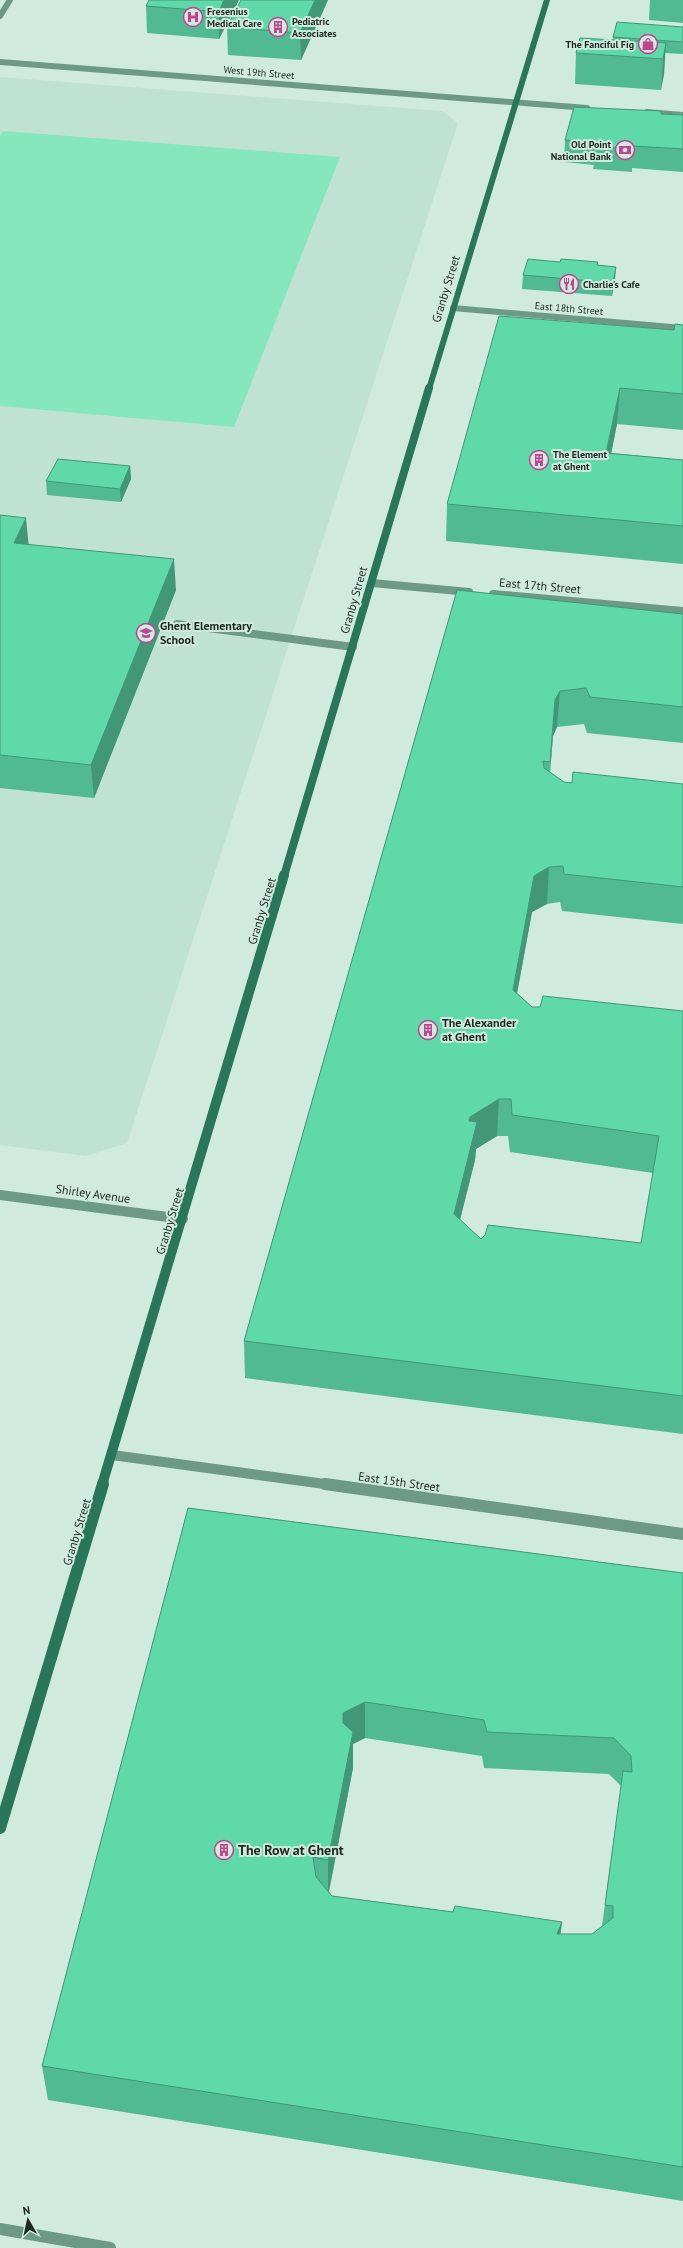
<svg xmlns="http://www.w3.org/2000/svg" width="683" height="2248" font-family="'PT Sans',sans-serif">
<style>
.built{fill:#bfe2d2}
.green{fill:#86e7bf}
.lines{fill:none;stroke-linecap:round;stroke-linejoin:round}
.lane{stroke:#6d9a86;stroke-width:8}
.street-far3{stroke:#6d9a86;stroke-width:6}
.street-far2{stroke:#6d9a86;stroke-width:8}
.street-far1{stroke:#6d9a86;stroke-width:10}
.street{stroke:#6d9a86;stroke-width:12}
.secondary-far3{stroke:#2a765a;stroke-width:6}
.secondary-far2{stroke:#2a765a;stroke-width:8}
.secondary-far1{stroke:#2a765a;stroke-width:10}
.secondary{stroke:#2a765a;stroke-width:12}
.wall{fill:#52ba92;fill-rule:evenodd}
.shaded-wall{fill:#429777}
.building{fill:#5fd8aa;stroke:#429777;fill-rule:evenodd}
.labels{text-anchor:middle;stroke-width:4;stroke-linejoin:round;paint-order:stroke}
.far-poi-label{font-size:10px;font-weight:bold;fill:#1d2722;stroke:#d0eade;text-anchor:start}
.far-street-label{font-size:10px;fill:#1d2722;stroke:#d0eade}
.street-label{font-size:12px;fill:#1d2722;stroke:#d0eade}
.poi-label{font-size:12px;font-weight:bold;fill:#1d2722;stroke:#d0eade;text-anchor:start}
.near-poi-label{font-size:14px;font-weight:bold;fill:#1d2722;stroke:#d0eade;text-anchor:start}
</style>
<rect width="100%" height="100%" fill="#d0eade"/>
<path class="built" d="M0,77L442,111L458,123L127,1143L86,1156L0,1145Z"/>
<path class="green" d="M3,131L340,157L234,427L0,406V135Z"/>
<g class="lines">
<path class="lane" d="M177,624L353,647"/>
<path class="street-far3" d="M0,16L10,0
M0,62L587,108
M647,112L683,115
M453,308L683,328"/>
<path class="street-far2" d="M372,583L469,592
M493,594L683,611"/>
<path class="street-far1" d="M0,1195L183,1219
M112,1455L332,1485"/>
<path class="street" d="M325,1484L683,1534
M0,2229L110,2248"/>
<path class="secondary-far3" d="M429,389L547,0"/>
<path class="secondary-far2" d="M284,876L429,388"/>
<path class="secondary-far1" d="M102,1485L284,875"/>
<path class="secondary" d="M0,1828L103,1484"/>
</g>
<path class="wall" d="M239,0L219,39L147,33L146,6Z
M328,0L301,60L228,55L227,27Z
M650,0H683V23L649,20Z
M683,27V54L665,53L664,74L661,90L575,84L576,53L613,40V37Z
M661,114L683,115V172L632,168V172L593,169L594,165L564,162L565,140Z
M597,265L615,280L612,296L522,289L523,275Z
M683,325V430L617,424L611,453L683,460V564L446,541L447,504L674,330Z
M130,466L131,479L121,502L47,495L46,481Z
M0,515L29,545L176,590L94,798L0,788Z
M457,590L683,614V743L587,733L584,724L557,727L553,736L550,772L564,782L572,783L683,784V924L562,911L560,902L547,904L532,912L517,993L532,1007L683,1011V1434L245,1378L244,1341ZM497,1136H508L510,1152L653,1173L641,1243L481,1239L460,1220L475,1160L476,1149Z
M188,1508L683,1573V2201L48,2100L42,2066ZM365,1738L482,1756L484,1768L609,1774L621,1786L602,1926L592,1934H560L562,1922L453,1912L332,1896L329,1892L353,1768V1744Z"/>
<path class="shaded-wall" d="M224,0H239L219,39V12Z
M315,0H328L301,60L300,33Z
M666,43L664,74L661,90L663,59Z
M616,267L615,280L612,296L613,283Z
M620,388L617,424L604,490L606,453Z
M130,466L131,479L121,502L120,489Z
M26,518L29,549L14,543Z
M174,559L176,590L94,798L91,765Z
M560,691L557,727L553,736L548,798L555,700Z
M549,867L547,904L532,912L511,1026L513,990L534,876Z
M499,1099L497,1136L476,1149L475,1160L452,1251L454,1214L468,1154L470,1117Z
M365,1702V1738L353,1744V1768L328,1895V1860L343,1749V1713Z
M562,1922L558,1956L557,1934Z"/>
<path class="building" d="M149,0H224L219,12L146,6Z
M241,0H315L300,33L227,27Z
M617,22L683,27V42L613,37Z
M580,38L666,43L663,59L576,53Z
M574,107L661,111V114L683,115V149L633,146V149L595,146V142L565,140Z
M528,259L560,262L561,259L598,262L597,265L616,267L613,283L523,275Z
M499,316L674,330L675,324L683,325V394L620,388L606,453L683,460V526L447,504Z
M58,459L130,466L120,489L46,481Z
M0,515L26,518L14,543L174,559L91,765L0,755Z
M457,590L683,614V707L590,697L586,688L560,691L555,700L550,762L543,761L544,768L564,782L572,783L573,772L683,784V887L564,874L563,866L549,867L534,876L513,990L532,1007H540L543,996L683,1011V1396L244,1341ZM499,1099H511L512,1115L659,1136L641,1243L488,1225L485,1235L481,1239L454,1214L477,1122L469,1121L470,1117Z
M188,1508L683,1573V2167L42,2066ZM365,1702L484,1720L487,1732L614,1738L631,1756L632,1772L623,1771L605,1905L613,1906V1918L592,1934H557L562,1922L455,1906L453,1912L332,1896L316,1877L313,1857L328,1860L353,1732L343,1723V1713Z"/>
<defs>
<g id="hospital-ring" transform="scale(1)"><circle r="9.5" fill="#d0eade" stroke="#c14493" stroke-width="1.5"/><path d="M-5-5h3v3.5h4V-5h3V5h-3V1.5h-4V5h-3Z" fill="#c14493"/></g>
<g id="building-ring" transform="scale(1)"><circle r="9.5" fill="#d0eade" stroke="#c14493" stroke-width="1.5"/><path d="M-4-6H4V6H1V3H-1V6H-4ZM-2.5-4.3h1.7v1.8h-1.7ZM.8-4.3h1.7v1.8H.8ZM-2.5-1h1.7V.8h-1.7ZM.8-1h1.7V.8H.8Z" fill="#c14493"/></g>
<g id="shop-ring" transform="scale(1)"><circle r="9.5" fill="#d0eade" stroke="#c14493" stroke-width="1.5"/><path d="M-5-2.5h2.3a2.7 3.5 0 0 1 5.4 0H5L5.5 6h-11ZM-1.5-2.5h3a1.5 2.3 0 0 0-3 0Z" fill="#c14493"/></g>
<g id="bank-ring" transform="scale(1)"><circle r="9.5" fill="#d0eade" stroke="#c14493" stroke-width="1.5"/><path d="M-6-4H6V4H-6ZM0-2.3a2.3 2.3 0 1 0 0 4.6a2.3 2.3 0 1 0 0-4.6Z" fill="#c14493"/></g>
<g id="restaurant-ring" transform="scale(1)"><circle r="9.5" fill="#d0eade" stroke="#c14493" stroke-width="1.5"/><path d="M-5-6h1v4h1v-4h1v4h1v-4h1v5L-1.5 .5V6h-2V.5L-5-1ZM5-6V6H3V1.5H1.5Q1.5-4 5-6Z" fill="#c14493"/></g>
<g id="school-ring" transform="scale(1)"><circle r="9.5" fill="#d0eade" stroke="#c14493" stroke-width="1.5"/><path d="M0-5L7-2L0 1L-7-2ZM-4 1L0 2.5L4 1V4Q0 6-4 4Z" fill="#c14493"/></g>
</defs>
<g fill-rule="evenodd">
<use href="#hospital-ring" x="193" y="17"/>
<use href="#building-ring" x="278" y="27"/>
<use href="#shop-ring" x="648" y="44"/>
<use href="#bank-ring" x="625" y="150"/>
<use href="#restaurant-ring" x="569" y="284"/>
<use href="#building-ring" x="539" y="460"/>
<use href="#school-ring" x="146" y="633"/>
<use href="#building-ring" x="428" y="1030"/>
<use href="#building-ring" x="224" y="1850"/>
</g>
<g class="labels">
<g class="far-poi-label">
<text x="207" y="15">Fresenius<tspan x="207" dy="12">Medical Care</tspan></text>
<text x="292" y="25">Pediatric<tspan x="292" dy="12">Associates</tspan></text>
<text x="634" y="48" text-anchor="end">The Fanciful Fig</text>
<text x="611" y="148" text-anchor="end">Old Point<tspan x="611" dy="12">National Bank</tspan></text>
<text x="583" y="288">Charlie's Cafe</text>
<text x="553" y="458">The Element<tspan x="553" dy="12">at Ghent</tspan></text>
</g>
<g class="far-street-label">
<text transform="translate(259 72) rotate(5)" y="4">West 19th Street</text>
<text transform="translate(569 308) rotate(5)" y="4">East 18th Street</text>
</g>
<g class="street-label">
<text transform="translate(446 289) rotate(-73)" y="4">Granby Street</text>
<text transform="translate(540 586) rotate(5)" y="4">East 17th Street</text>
<text transform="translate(354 600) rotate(-74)" y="4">Granby Street</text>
<text transform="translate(262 911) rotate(-73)" y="4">Granby Street</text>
<text transform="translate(93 1194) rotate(8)" y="4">Shirley Avenue</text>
<text transform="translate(170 1221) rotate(-73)" y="4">Granby Street</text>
<text transform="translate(399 1482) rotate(8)" y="4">East 15th Street</text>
<text transform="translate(77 1532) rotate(-73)" y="4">Granby Street</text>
</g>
<g class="poi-label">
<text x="160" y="630">Ghent Elementary<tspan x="160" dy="14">School</tspan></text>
<text x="442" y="1027">The Alexander<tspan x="442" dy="14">at Ghent</tspan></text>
</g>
<g class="near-poi-label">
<text x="238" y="1855">The Row at Ghent</text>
</g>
</g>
<g transform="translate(28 2220) rotate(351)" stroke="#d0eade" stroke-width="3" paint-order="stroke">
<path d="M0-3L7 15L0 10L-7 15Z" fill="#1d2722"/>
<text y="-6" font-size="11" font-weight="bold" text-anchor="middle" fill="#1d2722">N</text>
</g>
</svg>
